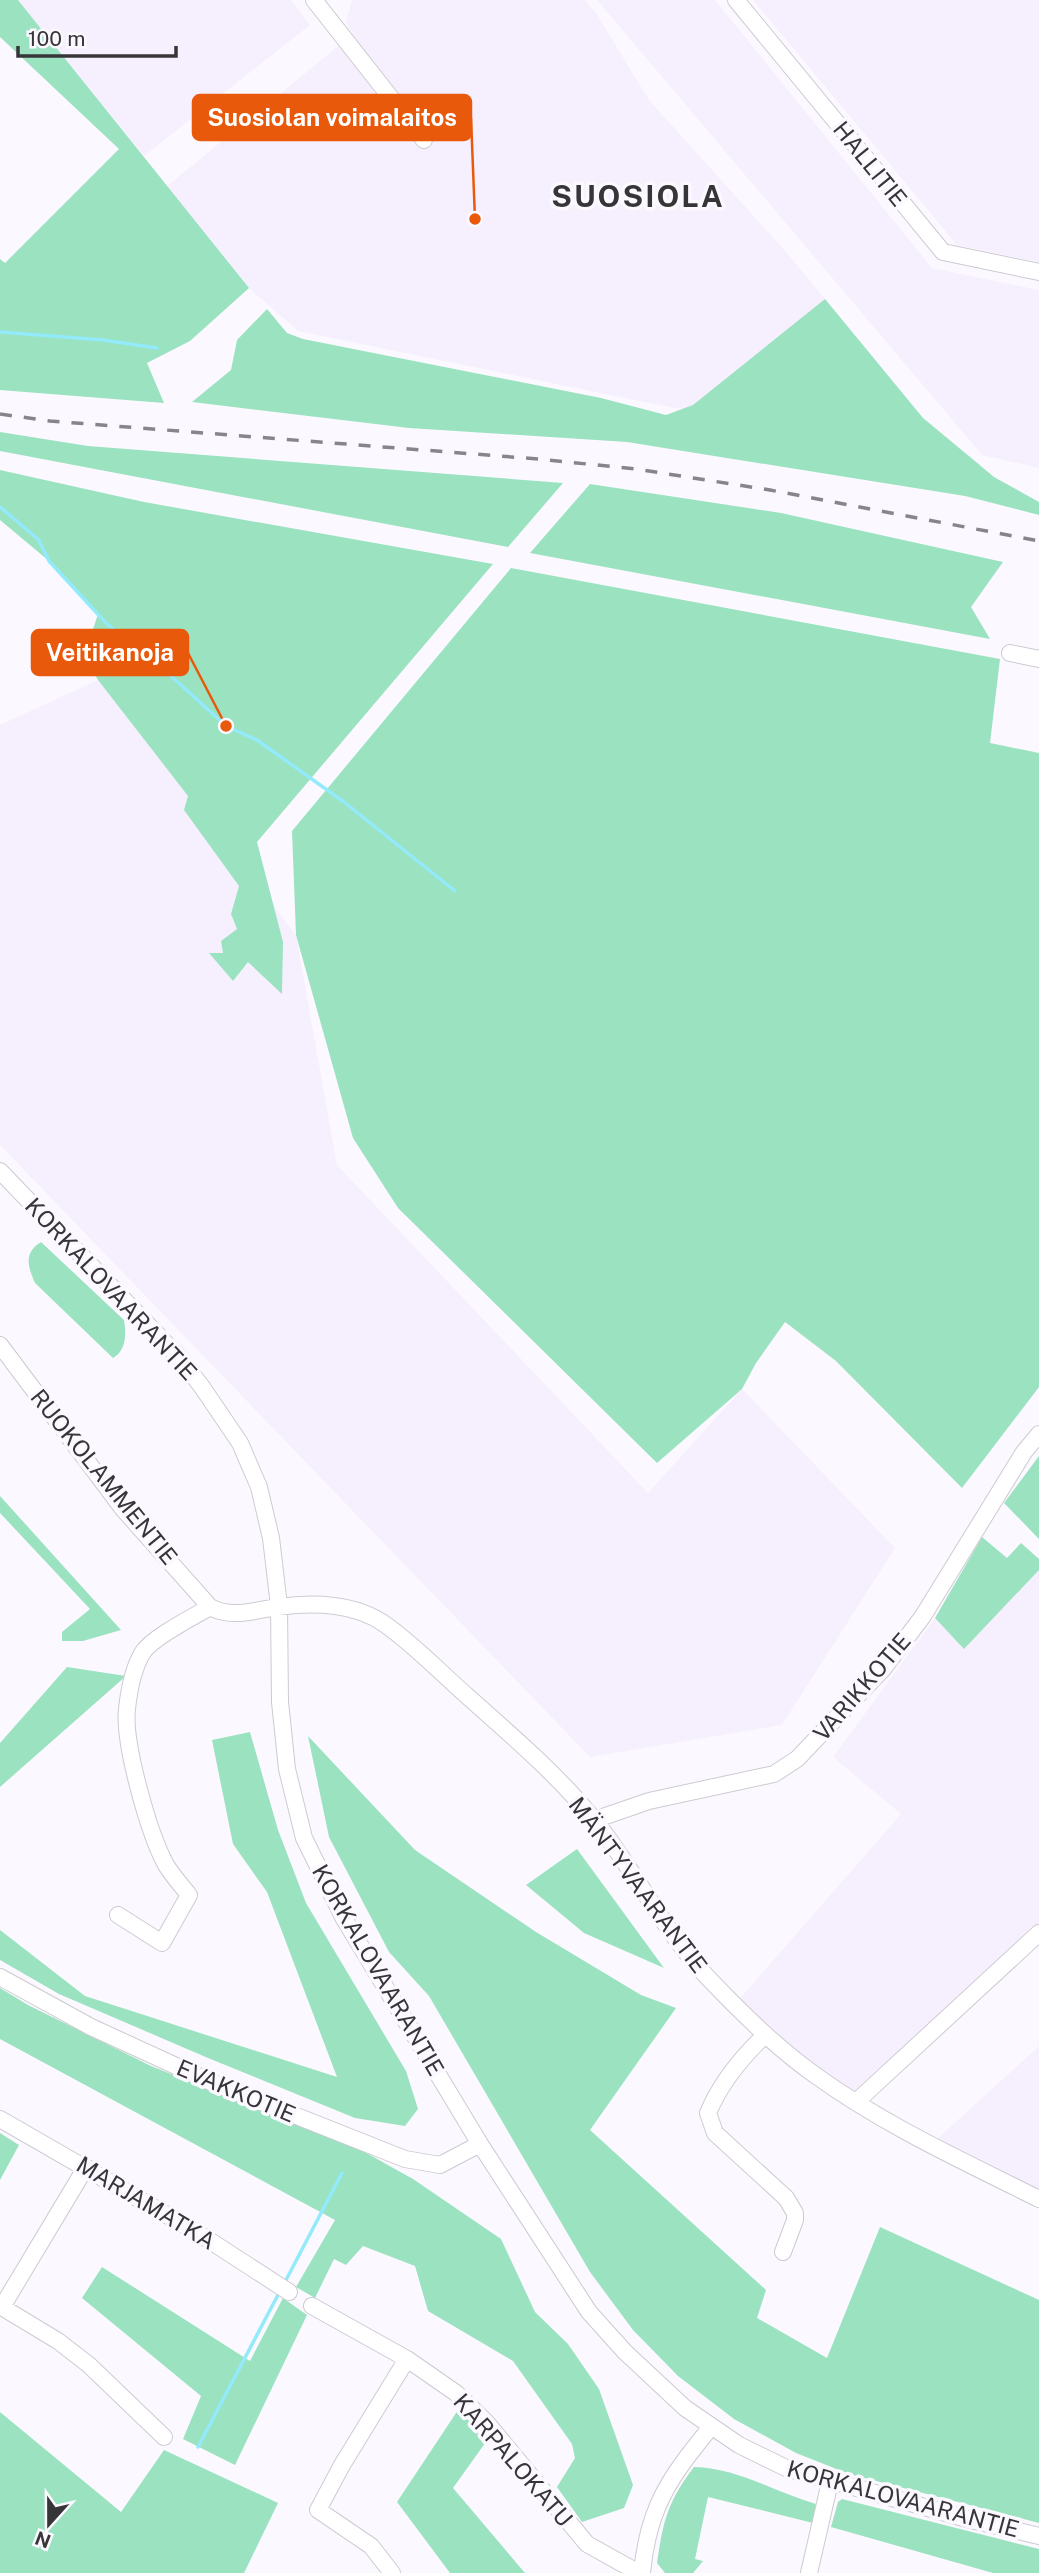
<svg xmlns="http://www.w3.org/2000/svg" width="1039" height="2573" font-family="'Public Sans',sans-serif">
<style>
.built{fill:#f6f0fe}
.green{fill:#9be2c0}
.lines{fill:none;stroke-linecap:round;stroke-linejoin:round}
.stream{stroke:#92eafa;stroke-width:3.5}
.minor-casing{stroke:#cdcad1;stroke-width:18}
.minor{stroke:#fff;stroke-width:16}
.rail{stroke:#87858a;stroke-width:3.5;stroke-dasharray:12 12;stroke-linecap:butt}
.labels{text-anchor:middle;stroke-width:7;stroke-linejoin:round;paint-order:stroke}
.street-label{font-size:23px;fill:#373538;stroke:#fbf9ff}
.district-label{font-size:30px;font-weight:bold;letter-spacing:2px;fill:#373538;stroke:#fbf9ff}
.leader{fill:none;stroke:#e8590c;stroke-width:2.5}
.callout-dot{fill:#e8590c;stroke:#fbf9ff;stroke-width:2.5}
.callout{fill:#e8590c;stroke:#e8590c;stroke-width:2.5}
.callout-label{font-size:24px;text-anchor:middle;font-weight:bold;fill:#fff}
</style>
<rect width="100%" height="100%" fill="#fbf9ff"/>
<path class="built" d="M18,0H291L310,25L144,156Z
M352,0H585L596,13L649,100L787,253L923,418L983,467L639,401L298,331L249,288L167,186L353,34L346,23Z
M597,0H715L932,268L1039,290V468L982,455Z
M753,0H1039V262L957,245Z
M98,680L296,935L337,1165L648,1493L742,1389L895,1548L782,1725L590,1757L0,1145V725Z
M1039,1570V1931L848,2106L729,2011L901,1814L833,1757L935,1618L964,1648Z
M1039,2046V2206L926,2149Z"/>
<path class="green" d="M0,0H18L249,288L190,341L147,363L164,403L0,390V259L5,263L119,149L0,37Z
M825,299L923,418L994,477L1039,502V515L965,496L627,442L409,428L192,402L231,370L237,340L267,309L287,333L303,339L601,398L666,415L693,405Z
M0,432L88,446L563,483L508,547L0,451Z
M0,470L144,502L493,564L257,842L283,942L282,994L248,962L233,981L209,953H223L221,941L237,929L231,914L239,886L184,810L188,796L98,680L84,657L98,614L49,561L0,520Z
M590,484L781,513L1003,562L971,607L990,639L530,553Z
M511,568L1000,659L990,743L1039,753V1387L962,1488L836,1361L785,1322L756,1363L742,1389L657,1463L398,1208L353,1138L296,935L292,831Z
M41,1242L124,1320C126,1333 127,1350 113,1358L35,1283C28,1267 23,1253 41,1242Z
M1039,1456V1539L1004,1503Z
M0,1496L121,1630L83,1641H62V1632L90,1609L0,1513Z
M982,1537L1007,1558L1021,1543L1039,1559V1570L964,1649L935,1618Z
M67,1667L126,1676L0,1787V1743Z
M250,1732L278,1830L306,1903L406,2071L418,2109L405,2126L355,2118L208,2058L59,1994L0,1960V1930L85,1996L337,2077L267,1892L233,1844L212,1740Z
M308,1736L415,1850L536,1932L641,1995L676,2008L590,2130L766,2290L757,2318L827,2358L880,2227L1039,2300V2523L849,2474L796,2453L734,2419L678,2376L633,2330L590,2272L429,1996L389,1952L329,1837Z
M577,1849L664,1968L584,1933L526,1885Z
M0,1988L28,2005L151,2066L361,2150L413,2179L501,2239L535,2312L568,2344L599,2389L633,2485L624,2508L582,2522L557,2487L575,2458L572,2444L513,2361L428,2311L415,2266L363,2246L346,2265L334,2259L315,2298L296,2287L335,2220L0,2039Z
M0,2133L19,2145L0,2180Z
M102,2267L250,2361L283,2298L307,2315L235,2465L183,2439L201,2396L82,2298Z
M458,2410L488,2439L453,2488L525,2573H450L397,2502Z
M0,2412L121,2512L164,2450L278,2503L244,2573H0Z
M694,2467C738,2468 775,2492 816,2504L813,2523L708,2497L695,2559L703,2561L693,2573H665L657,2563C663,2521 668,2501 694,2467Z
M842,2499L1039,2549V2573H993L831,2527L838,2502Z"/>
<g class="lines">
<path class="stream" d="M0,332L103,340L157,348
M0,507L38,539L49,561L106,623L171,676L226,726L257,740L344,802L455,891
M286,2280L342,2173
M198,2447L278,2295"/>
<g class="minor-casing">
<path id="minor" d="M314,0L424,140
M736,0L943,252L1039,272
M1010,653L1039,659
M0,1171L178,1356L202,1387L240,1443L259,1487L271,1538L279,1606L280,1702L287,1769L304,1838L343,1917L480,2144L589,2312L625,2352L685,2408L739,2445L786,2468L967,2519L1039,2536
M0,1345L123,1509L210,1607
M594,1820L649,1801L774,1774L797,1759L883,1669L923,1616L1024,1452L1039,1434
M118,1915L162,1943L189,1895C181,1885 172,1875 166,1865C149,1834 123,1743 127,1709C129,1690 133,1668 143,1652C153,1637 193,1617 210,1607C231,1619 256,1610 278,1607C313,1602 356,1603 386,1625C414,1645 440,1672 466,1695C511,1735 558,1775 596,1822C637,1874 665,1934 712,1982C744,2015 777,2048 815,2075C884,2125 963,2161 1039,2199
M0,1977L91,2027L211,2082L405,2159L440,2165L480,2144
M765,2035C742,2057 720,2084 708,2113L715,2133L786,2198L795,2213V2220L783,2252
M856,2102L1039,1933
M0,2119L198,2233L289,2292
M0,2306L58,2341L89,2365L164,2437
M312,2306L407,2359L456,2393L487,2423L587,2544L639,2573
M2,2307L86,2167
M392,2573L371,2546L318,2510L342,2465L407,2359
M642,2573C648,2507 670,2477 711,2427
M809,2573L830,2482"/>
</g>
<use href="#minor" class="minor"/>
<path class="rail" d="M0,414L50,421L538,459L636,469L770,490L1039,541"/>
</g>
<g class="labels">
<g class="street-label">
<text transform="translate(870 164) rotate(51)" y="8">HALLITIE</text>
<text transform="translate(111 1289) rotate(47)" y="8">KORKALOVAARANTIE</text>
<text transform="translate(104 1477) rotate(51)" y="8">RUOKOLAMMENTIE</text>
<text transform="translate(862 1687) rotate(-49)" y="8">VARIKKOTIE</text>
<text transform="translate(638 1885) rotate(53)" y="8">MÄNTYVAARANTIE</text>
<text transform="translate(378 1970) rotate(60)" y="8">KORKALOVAARANTIE</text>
<text transform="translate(236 2091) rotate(23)" y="8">EVAKKOTIE</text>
<text transform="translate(146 2203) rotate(31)" y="8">MARJAMATKA</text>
<text transform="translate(513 2460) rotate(49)" y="8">KARPALOKATU</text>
<text transform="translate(903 2499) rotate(15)" y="8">KORKALOVAARANTIE</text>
</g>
<g class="district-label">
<text x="638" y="207">SUOSIOLA</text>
</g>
</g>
<path class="leader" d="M475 219L471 118M226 726L188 653"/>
<g class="callout-dot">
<circle cx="475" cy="219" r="7"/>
<circle cx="226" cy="726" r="7"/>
</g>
<g class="callout">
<rect x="193" y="95" width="278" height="45" rx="7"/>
<rect x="32" y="630" width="156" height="45" rx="7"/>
</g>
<g class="callout-label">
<text x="332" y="126">Suosiolan voimalaitos</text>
<text x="110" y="661">Veitikanoja</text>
</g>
<g transform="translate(49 2524) rotate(201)" stroke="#fbf9ff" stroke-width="5" paint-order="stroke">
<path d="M0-5L12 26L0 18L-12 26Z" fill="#373538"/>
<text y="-10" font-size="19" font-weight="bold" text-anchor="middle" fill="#373538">N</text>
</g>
<path d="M18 46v10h158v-10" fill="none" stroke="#373538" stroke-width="3.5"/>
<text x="28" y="46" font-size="21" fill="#373538" stroke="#fbf9ff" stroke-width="5" paint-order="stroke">100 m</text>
</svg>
